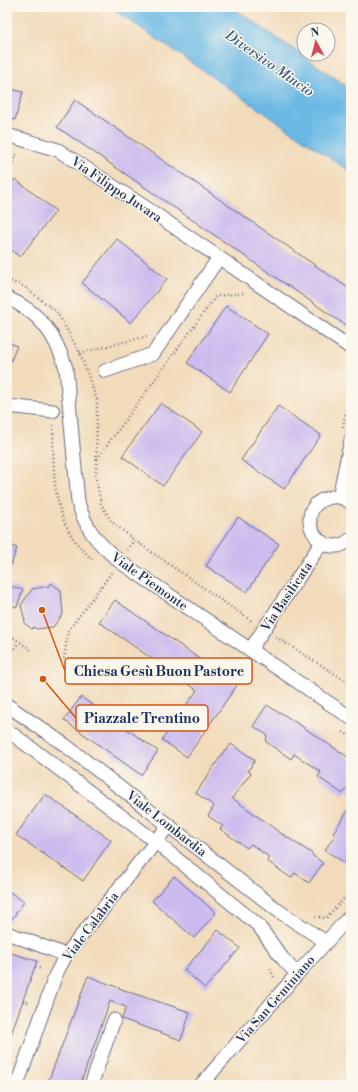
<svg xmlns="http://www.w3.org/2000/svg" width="358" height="1092" font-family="'Libre Bodoni',serif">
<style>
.water{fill:#6bb9e5;stroke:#4374a2}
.building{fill:#cbbaee}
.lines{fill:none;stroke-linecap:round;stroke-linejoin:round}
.street-casing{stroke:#666b7f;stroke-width:15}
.path{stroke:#666b7f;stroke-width:2.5;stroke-dasharray:1 3;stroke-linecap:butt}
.street{stroke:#fff;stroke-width:13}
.labels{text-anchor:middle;stroke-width:3;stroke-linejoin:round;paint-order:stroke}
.street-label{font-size:13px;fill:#1b2f5e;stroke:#fbf7ec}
.water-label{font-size:14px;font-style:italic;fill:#335886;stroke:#fbf7ec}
.leader{fill:none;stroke:#d45514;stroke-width:1.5}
.callout-dot{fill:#d45514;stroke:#fbf7ec;stroke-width:1.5}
.callout{fill:#fbf7ec;stroke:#d45514;stroke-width:1.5}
.callout-label{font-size:14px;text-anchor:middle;font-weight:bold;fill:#1b2f5e}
</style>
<rect width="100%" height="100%" fill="#fbf7ec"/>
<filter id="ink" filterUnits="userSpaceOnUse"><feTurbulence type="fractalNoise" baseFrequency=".025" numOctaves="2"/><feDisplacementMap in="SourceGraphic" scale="8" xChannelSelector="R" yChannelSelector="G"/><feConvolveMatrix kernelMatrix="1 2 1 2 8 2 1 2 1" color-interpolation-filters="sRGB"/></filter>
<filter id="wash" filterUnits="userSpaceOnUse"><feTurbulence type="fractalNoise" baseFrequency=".012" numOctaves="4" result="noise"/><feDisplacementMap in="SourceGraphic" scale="16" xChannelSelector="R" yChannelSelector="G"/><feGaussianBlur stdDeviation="0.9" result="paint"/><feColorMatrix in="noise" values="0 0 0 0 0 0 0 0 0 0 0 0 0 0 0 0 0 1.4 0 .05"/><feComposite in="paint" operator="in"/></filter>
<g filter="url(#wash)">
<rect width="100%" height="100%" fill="#f2dbbb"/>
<path class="water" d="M110,7H232L351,89V172Z"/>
<g id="blocks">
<path class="building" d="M7,88L23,92L15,120L7,117Z
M75,100L351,290V329L57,127Z
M15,179L56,211L20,257L7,247V188Z
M117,239L167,279L131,323L82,283Z
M226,306L268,334L230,392L187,363Z
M7,342L17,346L7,370Z
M161,403L202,432L163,486L122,456Z
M278,406L321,435L284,489L241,460Z
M238,517L279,544L247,592L206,566Z
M7,544L17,548L7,576Z
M51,583L61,590L63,614L53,627L36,629L34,627L32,629L24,623L25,621L21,605L32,589L49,586Z
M7,585L23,590L17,607L7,604Z
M115,600L237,685L187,757L162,740L197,690L99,622Z
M81,697L158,751L141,775L64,720Z
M267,705L279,713L280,712L351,759V792L346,789L343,794L318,777L321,772L294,754L291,759L266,742L267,735L253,726Z
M231,744L255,760L248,771L251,773L232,798L282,834L313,854L312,855L323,863L309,883L295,873L291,878L267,861L269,857L251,844L247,848L220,829L223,826L208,816L214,806L196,793L225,750L226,751Z
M45,794L111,840L83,881L16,835Z
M351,806V856L346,864L325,850L335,835L333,833Z
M174,876L216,913L194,938L152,901Z
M7,890L24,902L9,923L7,922Z
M218,930L240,948L205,988L184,970Z
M11,953L37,961L7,1045V962Z
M88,976L132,993L190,1012L181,1040L122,1019L126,1007L110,1001L80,1085H47Z"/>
</g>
</g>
<g filter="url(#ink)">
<use href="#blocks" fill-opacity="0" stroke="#666b7f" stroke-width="1"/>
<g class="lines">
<g class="street-casing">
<path id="street" d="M7,135L58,150L151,211L351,348
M7,298C40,312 55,334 66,368L78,502C86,530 97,542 119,561L351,718
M105,371L153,354L218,259
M7,406L53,411
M339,497L351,440
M351,503C345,498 336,495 328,498C290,508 319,566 351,539
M250,650L322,542
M7,705L65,745L280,912L326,942
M7,730L156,842L258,925L283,959L297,974
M7,933L66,955
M17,1085L56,974L66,955L169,825
M91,1085L114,1020
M201,1085L297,974L351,915"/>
</g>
<path class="path" d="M7,163L12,165L17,152
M7,280L23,286L57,312L80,353L97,400L96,479L101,504L111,521L134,540L253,622
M80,353L148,336
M53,425C54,476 50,523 92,559
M343,427L351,387
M97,459L216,296L243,293
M127,550L134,540
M7,633L31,650
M276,637L351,684
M7,658L19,642
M64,659L68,631L112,572
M343,732L351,737
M315,917L326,918L351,891
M7,958L8,959
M35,967L42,969
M270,969L275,979
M23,1001L30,1003"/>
<use href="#street" class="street"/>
</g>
</g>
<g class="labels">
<g class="street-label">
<text transform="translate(117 189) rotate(34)" y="5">Via Filippo Juvara</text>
<text transform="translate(150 581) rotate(35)" y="5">Viale Piemonte</text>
<text transform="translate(286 596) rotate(-56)" y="5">Via Basilicata</text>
<text transform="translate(167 823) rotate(38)" y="5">Viale Lombardia</text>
<text transform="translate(90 926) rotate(-53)" y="5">Viale Calabria</text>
<text transform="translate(275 999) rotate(-49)" y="5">Via San Geminiano</text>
</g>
<g class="water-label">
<text transform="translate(270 63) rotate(35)" y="5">Diversivo Mincio</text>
</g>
</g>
<path class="leader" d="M42 610L65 671M43 679L76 718"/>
<g class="callout-dot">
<circle cx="42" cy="610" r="4"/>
<circle cx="43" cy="679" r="4"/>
</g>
<g class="callout">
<rect x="65" y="658" width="187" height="26" rx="4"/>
<rect x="76" y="705" width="132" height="26" rx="4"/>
</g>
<g class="callout-label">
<text x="159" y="676">Chiesa Gesù Buon Pastore</text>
<text x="142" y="723">Piazzale Trentino</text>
</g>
<rect width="358" height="1092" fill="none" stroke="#fbf7ec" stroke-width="24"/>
<g transform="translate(316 42) rotate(353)"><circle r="19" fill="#fbf7ec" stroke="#a1a7b3"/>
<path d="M0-3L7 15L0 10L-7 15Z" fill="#d1495b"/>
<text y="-6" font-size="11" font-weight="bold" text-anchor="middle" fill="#1b2f5e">N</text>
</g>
</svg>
